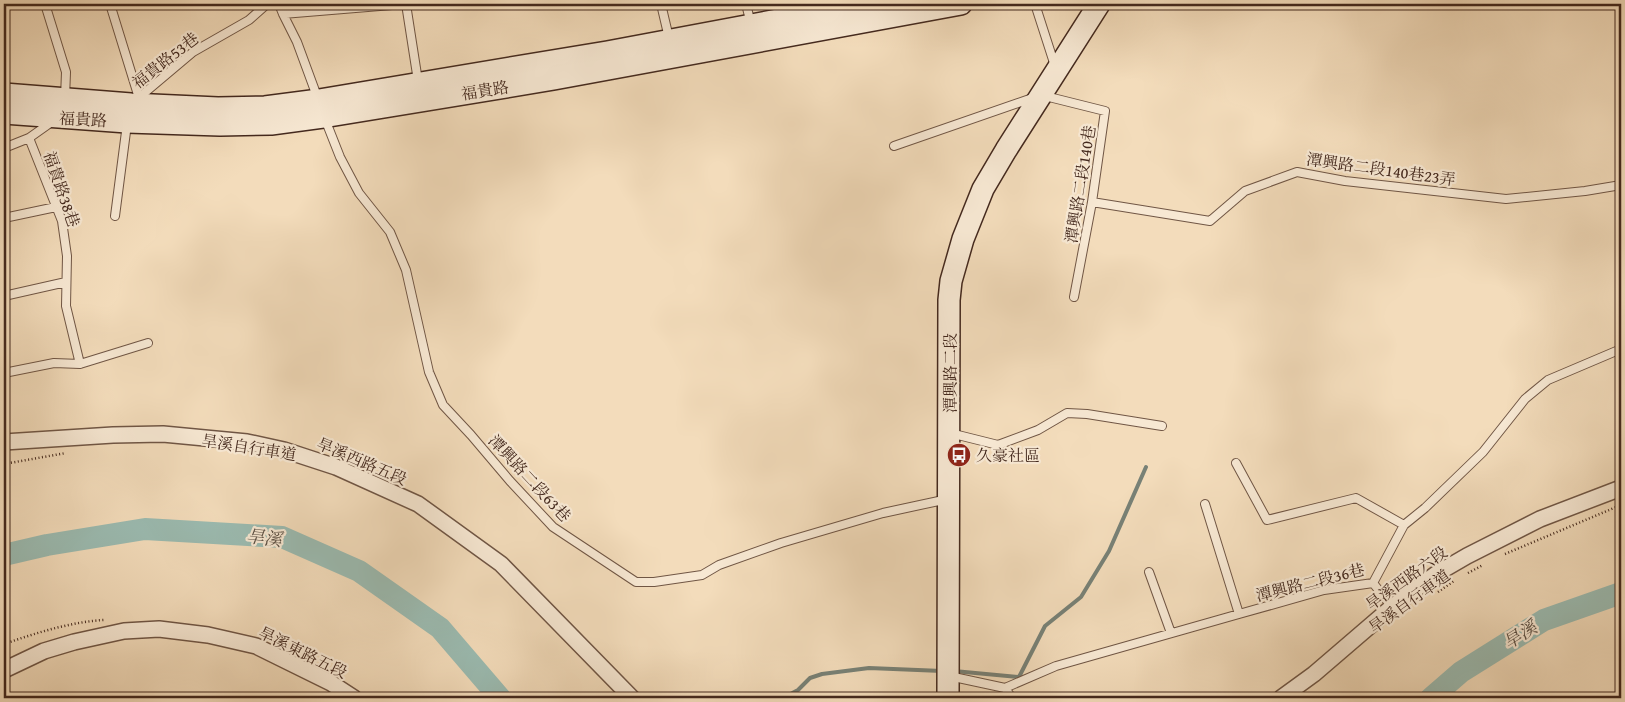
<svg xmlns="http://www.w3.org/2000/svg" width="1625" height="702" font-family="'Gentium Book Plus','Noto Serif TC',serif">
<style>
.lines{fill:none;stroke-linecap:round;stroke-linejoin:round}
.stream{stroke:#788176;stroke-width:4}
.river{stroke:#9bbbb1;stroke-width:22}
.lane-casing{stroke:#705645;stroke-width:10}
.street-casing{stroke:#705645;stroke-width:18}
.secondary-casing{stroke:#44291e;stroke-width:24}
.path{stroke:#44291e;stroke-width:2.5;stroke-dasharray:1 2.5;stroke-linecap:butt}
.lane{stroke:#f7e8d3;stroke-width:8}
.street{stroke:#f7e8d3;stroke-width:15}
.secondary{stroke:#f7e8d3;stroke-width:21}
.labels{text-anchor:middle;stroke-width:4.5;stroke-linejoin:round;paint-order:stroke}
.street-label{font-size:16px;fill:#44291e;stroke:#f7e8d3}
.poi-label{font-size:16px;fill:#44291e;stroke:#f7e8d3;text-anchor:start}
.water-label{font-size:18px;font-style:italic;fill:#5a4e43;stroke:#f7e8d3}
</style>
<rect width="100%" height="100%" fill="#f3dcbb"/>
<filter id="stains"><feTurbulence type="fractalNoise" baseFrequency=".004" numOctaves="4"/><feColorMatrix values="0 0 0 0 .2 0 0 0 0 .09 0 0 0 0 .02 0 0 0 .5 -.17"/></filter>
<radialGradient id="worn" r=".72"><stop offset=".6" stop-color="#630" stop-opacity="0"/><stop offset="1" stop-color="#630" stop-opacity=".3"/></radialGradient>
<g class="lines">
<path class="stream" d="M954,671L1019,677L1045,626L1081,597L1109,551L1146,467
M783,698L798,690L810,678L822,674L869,668L942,671"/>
<path class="river" d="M4,555L47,545L145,529L282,537L359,571L440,628L500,698
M1431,698L1461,672L1544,620L1621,593"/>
<g class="lane-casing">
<path id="lane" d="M45,4L66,72L65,98
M110,4L139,98
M279,4L283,14L297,42L318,99
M406,4L418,81
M661,4L669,38
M746,4L751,24
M1035,4L1055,66
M283,14L404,4
M136,100L193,52L249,20L267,4
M325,119L340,157L359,193L390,232L406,270L429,372L443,405L471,435L510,481L553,527L636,582H654L702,575L719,565L781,543L883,513L948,499
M53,121L29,138L62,221L67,256L66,306L80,364
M894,146L1041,95L1105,111L1092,202L1074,297
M4,148L29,138
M1092,202L1210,221L1245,191L1297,172L1345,181L1506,199L1585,191L1621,185
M115,216L127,124
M4,218L56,207
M4,296L66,282
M4,373L54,363L80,364L148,343
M950,433L998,445L1038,430L1067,413L1087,414L1162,426
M1236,463L1267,520L1356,498L1404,525
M1205,504L1239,614
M1149,572L1171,633
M1373,583L1392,607
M949,676L1005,688L1056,666L1239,614L1324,590L1373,583L1404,525L1425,508L1483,452L1525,399L1548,380L1621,349
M1005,688L1012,698"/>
</g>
<g class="street-casing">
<path id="street" d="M4,442L113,435L163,434L247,442L284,450L336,467L418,504L501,564L632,698
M4,670L44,651L74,642L124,631L159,629L208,635L256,646L331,683L354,698
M1281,698L1314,674L1392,607L1436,574L1467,556L1540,519L1621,488"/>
</g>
<g class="secondary-casing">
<path id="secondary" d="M4,94L131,104L218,108L265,107L319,100L607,52L864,4
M4,113L127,122L220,125L271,124L323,117L554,79L961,4
M948,698L949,300L951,281L963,239L983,189L1006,150L1099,4"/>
</g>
<path class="path" d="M4,464L66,453
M1505,554L1621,505
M1468,573L1483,565
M1438,592L1454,581
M4,644C36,633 70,622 104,620"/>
<use href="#lane" class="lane"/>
<use href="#street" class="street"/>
<use href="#secondary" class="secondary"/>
</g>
<defs>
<g id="bus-disc" transform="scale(1.25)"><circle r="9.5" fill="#8f2418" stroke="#f7e8d3"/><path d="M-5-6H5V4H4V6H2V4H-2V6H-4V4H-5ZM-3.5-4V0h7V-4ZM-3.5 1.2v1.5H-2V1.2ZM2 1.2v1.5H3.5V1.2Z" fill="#fff"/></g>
</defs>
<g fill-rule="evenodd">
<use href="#bus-disc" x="959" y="455"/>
</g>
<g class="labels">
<g class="street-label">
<text transform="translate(165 60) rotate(-38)" y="6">福貴路53巷</text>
<text transform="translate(485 90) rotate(-9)" y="6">福貴路</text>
<text transform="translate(83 119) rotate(3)" y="6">福貴路</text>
<text transform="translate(1381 169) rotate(8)" y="6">潭興路二段140巷23弄</text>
<text transform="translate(1080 184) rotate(-81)" y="6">潭興路二段140巷</text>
<text transform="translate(62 189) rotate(71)" y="6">福貴路38巷</text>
<text transform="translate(950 373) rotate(-90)" y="6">潭興路二段</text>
<text transform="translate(249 447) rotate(9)" y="6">旱溪自行車道</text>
<text transform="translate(362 461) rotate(23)" y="6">旱溪西路五段</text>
<text transform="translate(530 478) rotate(47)" y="6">潭興路二段63巷</text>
<text transform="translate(1406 578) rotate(-36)" y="6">旱溪西路六段</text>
<text transform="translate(1310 582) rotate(-14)" y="6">潭興路二段36巷</text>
<text transform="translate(1409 601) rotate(-36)" y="6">旱溪自行車道</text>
<text transform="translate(303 652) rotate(26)" y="6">旱溪東路五段</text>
</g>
<g class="poi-label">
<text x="976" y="461">久豪社區</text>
</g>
<g class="water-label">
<text transform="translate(264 538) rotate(7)" y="6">旱溪</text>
<text transform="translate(1520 635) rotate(-32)" y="6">旱溪</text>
</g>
</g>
<rect width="1625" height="702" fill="none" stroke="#f3dcbb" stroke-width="20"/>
<rect x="5" y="5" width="1615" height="692" fill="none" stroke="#44291e" stroke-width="2.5"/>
<rect x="10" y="10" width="1605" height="682" fill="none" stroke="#44291e"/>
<rect width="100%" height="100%" filter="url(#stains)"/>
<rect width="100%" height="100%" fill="url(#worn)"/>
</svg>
